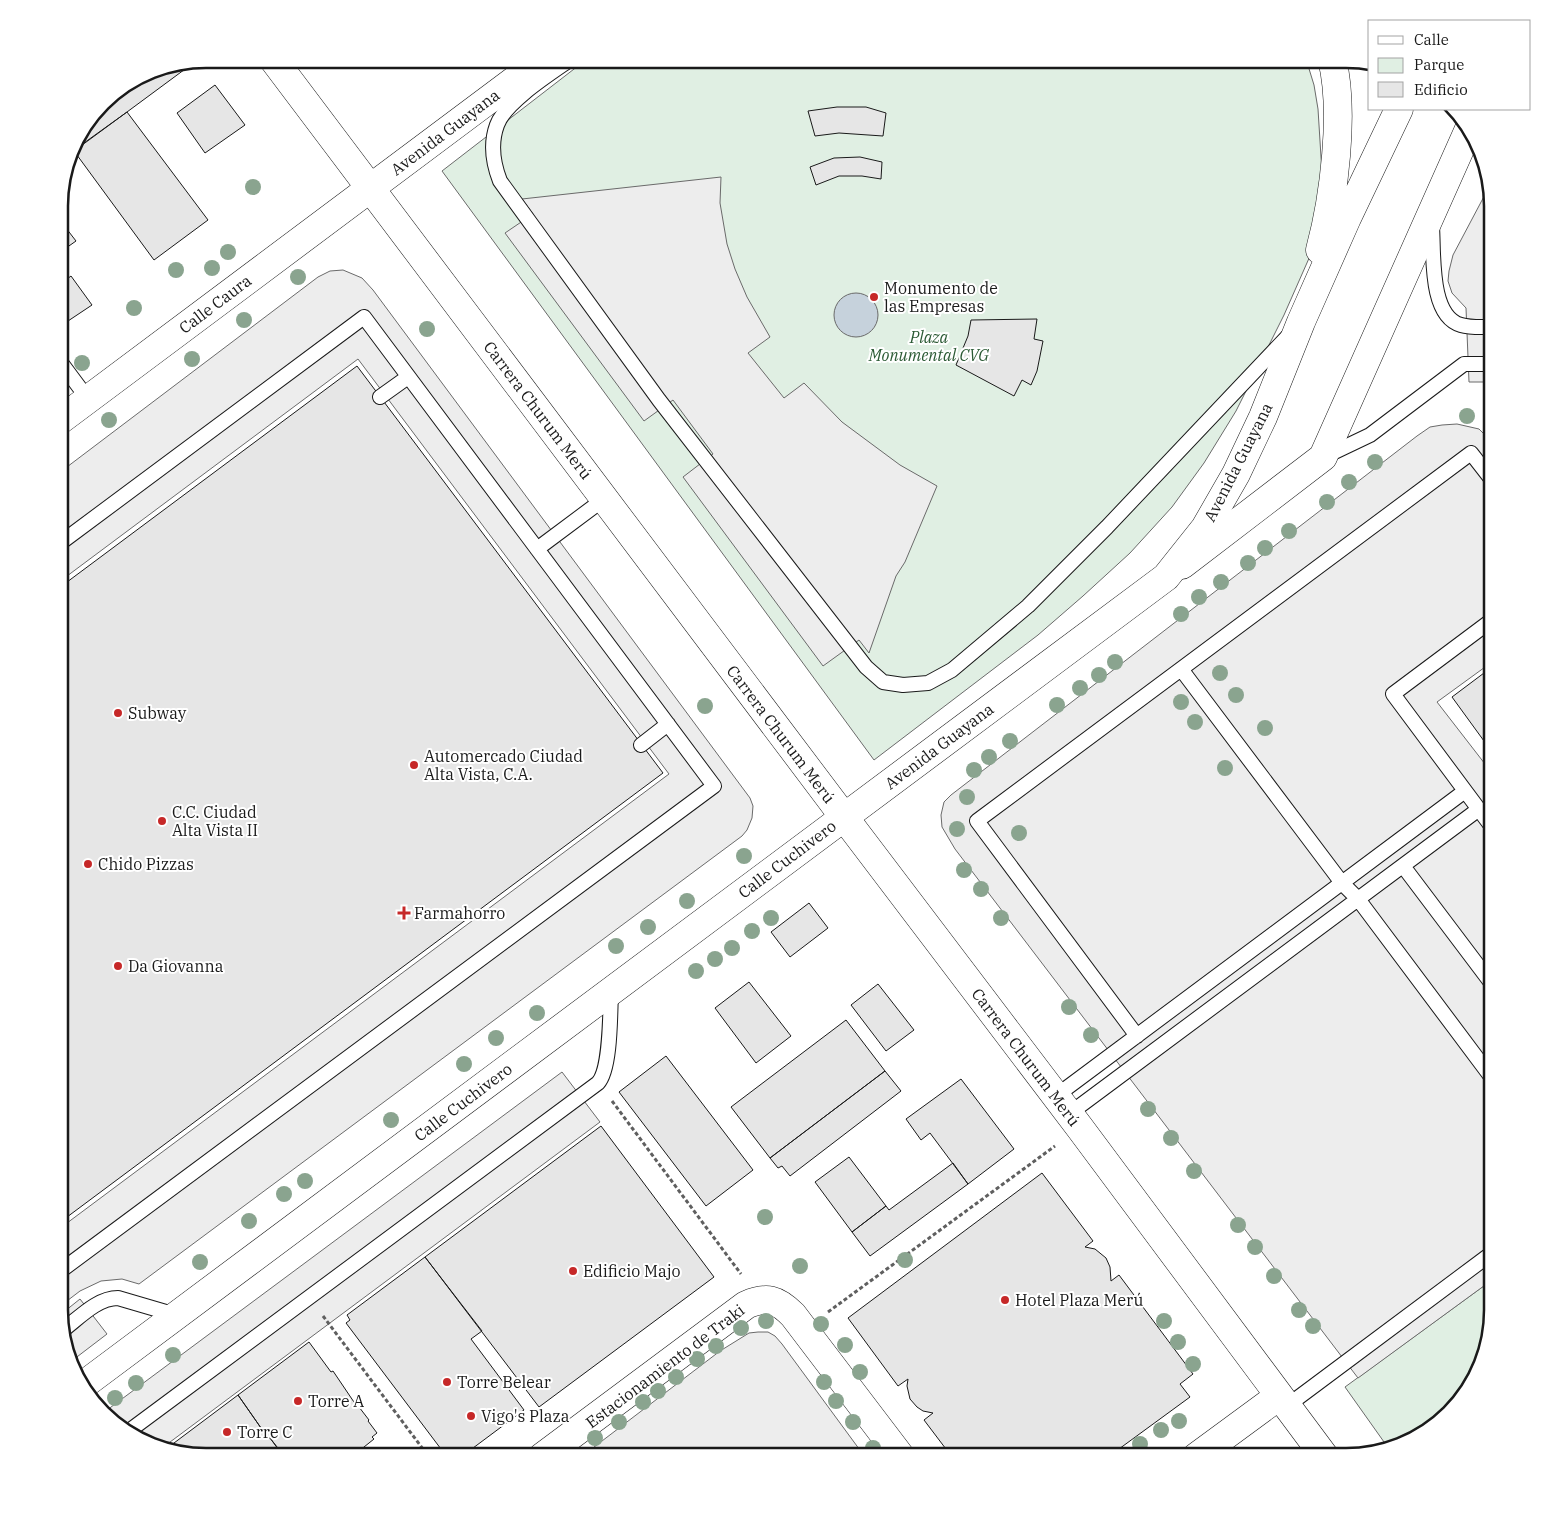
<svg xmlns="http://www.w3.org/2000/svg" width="1551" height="1516" font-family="'IBM Plex Serif',serif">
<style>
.green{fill:#e0efe3;stroke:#6a6a6a}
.parking{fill:#ededed;stroke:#6a6a6a}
.water{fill:#c6d2dc;stroke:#6a6a6a}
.building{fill:#e6e6e6;stroke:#1a1a1a}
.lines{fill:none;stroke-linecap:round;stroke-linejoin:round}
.lane-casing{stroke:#1a1a1a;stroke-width:16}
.street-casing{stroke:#1a1a1a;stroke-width:29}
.primary-casing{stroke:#1a1a1a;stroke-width:29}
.path{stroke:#5f5f5f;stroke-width:3;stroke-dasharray:4 2.5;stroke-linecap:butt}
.lane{stroke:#fff;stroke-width:14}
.street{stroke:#fff;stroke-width:28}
.primary{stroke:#fff;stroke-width:28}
.tree{fill:#8aa48f}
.poi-dot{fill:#c62828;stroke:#fff;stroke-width:2}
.labels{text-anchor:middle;stroke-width:4;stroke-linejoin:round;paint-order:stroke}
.street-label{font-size:16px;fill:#1a1a1a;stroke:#fff}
.poi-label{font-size:16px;fill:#1a1a1a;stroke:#fff;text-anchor:start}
.park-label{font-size:16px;font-style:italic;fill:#2b5a34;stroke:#fff}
.rim{fill:none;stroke:#1a1a1a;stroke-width:2.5}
</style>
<rect width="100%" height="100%" fill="#fff"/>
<path class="green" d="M587,59H1306L1314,85L1318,109L1322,173L1310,256L1284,315L1236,411L1204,463L1172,507L1130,553L1083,596L1038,635L874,760L442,171Z
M1492,1280V1310L1481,1367L1442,1421L1401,1446L1389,1449L1345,1387Z"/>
<path class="parking" d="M721,177L720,203L727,244L735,269L747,297L770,337L748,353L784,398L804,383L842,422L900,465L937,486L905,562L896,576L869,653L859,640L823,666L683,477L713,454L673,400L644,421L505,233L533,214L522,199Z
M1489,187L1492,205V382H1469L1466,308L1452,293L1448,281L1449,271L1453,255Z
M343,270L362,278L373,290L750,798L753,806L752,818L747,830L742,836L139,1284L122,1279L101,1281L80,1291L59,1307V1229L669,774L358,359L59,582V473L318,277L330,271Z
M1457,424L1479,429L1492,442V662L1437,702L1492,773V1280L1358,1378L955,849L942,827L941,815L944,802L951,795L1417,436L1430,427L1442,425Z
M562,1072L600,1122L162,1448L149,1446L103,1413Z
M80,1299L107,1334L69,1363L60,1315Z
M758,1332H768L775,1336L782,1344L865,1457H581L720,1351L749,1333Z"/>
<path class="water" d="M834 315a22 22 0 1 1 44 0a22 22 0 1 1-44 0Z"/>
<path class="building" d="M196,61L127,112L70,153L74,141L111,94L150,70Z
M215,85L245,125L205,153L177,113Z
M837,107H866L886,113L883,136L839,133L815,136L808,111Z
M127,112L208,220L154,260L74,151Z
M860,157L882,162L881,179L862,176H839L816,185L810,167L834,158Z
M59,219L76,241L59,253Z
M71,276L92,305L59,327V285Z
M1037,319L1034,339L1043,341L1037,371L1031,385L1022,380L1014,396L956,365L968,336L971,320Z
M357,366L663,773L59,1223V588Z
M1492,667V752L1452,697Z
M809,903L828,928L790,957L771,932Z
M749,982L791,1036L756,1063L715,1008Z
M878,984L914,1030L886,1051L851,1005Z
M846,1020L885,1071L770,1158L731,1107Z
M666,1056L753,1170L706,1206L619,1092Z
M885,1071L901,1091L790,1176L782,1166L778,1168L770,1158Z
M961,1079L1014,1149L968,1184L930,1133L921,1140L906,1119Z
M601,1126L714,1277L539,1407L425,1257Z
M849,1157L886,1206L852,1232L815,1182Z
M953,1163L968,1184L870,1256L852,1232L886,1206L889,1210Z
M1042,1173L1093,1241L1085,1247L1095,1249L1106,1258L1110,1267L1111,1281L1119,1275L1193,1374L1180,1384L1190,1397L1108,1457H952L924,1420L933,1413L923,1411L917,1407L910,1399L907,1386L908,1379L898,1386L848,1318Z
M425,1257L482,1331L471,1339L524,1410L461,1457H447L346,1323L350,1320L347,1315Z
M309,1342L331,1372L333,1371L358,1408L359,1407L369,1420L368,1421L377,1433L372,1437L374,1439L359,1451L357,1448L345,1457H285L270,1438H268L238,1395Z
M238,1395L268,1438H270L278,1449L267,1457H206L166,1449Z"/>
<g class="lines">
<g class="lane-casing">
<path id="lane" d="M571,59C551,73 505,102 497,125C490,144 493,163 500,181L659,400L866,667L883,682L903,685L928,683L952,670L1028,606L1107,527L1289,335
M1432,227C1434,253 1429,316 1461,325C1471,328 1482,327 1492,327
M59,360L88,399
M380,397L408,377
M1326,456L1370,435L1464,364H1492
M537,549L604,499
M1492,620L1393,694L1492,827
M1181,669L1342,883L1358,899L1492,1078
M641,745L668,724
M1403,866L1492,984
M1137,1036L977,821L1471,453L1492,480
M1056,1096L1465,791
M1069,1114L1479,809
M59,1272L714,786L364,317L59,544
M63,1330C79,1318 97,1298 118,1298L176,1315
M1287,1406L1492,1253
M129,1431L598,1083C611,1069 610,1012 611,991"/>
</g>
<g class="street-casing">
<path id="street" d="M273,59L844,817L1080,1128L1325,1457
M1182,565L1323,457L1469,129
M542,1457L746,1305C767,1296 777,1299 793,1315L901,1457
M1196,1457L1279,1396"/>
</g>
<g class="primary-casing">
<path id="primary" d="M1320,250C1334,198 1345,112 1332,59
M59,421L543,59
M82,1386L1166,577L1205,528L1236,474L1263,417L1301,322L1347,218L1399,109"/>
</g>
<path class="path" d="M612,1101L741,1274
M828,1312L1055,1146
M323,1316L429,1457"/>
<use href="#lane" class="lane"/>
<use href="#street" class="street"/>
<use href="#primary" class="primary"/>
</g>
<g class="tree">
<circle cx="253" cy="187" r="8"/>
<circle cx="228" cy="252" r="8"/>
<circle cx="212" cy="268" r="8"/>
<circle cx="176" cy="270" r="8"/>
<circle cx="298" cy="277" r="8"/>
<circle cx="134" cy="308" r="8"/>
<circle cx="244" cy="320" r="8"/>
<circle cx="427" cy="329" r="8"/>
<circle cx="192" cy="359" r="8"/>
<circle cx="82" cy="363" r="8"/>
<circle cx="1467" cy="416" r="8"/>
<circle cx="109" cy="420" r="8"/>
<circle cx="1375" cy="462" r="8"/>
<circle cx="1349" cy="482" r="8"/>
<circle cx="1327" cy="502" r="8"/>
<circle cx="1289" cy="531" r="8"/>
<circle cx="1265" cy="548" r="8"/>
<circle cx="1248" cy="563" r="8"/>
<circle cx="1221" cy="582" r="8"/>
<circle cx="1199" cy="597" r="8"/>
<circle cx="1181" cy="614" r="8"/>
<circle cx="1115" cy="662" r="8"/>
<circle cx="1220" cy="673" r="8"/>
<circle cx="1099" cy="675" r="8"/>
<circle cx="1080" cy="688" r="8"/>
<circle cx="1236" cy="695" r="8"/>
<circle cx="1181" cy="702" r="8"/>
<circle cx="1057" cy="705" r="8"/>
<circle cx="705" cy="706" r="8"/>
<circle cx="1195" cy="722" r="8"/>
<circle cx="1265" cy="728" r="8"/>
<circle cx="1010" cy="741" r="8"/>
<circle cx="989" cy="757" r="8"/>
<circle cx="1225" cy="768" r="8"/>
<circle cx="974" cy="770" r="8"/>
<circle cx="967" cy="797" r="8"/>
<circle cx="957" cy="829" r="8"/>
<circle cx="1019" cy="833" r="8"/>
<circle cx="744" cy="856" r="8"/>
<circle cx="964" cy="870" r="8"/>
<circle cx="981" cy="889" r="8"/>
<circle cx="687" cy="901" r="8"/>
<circle cx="771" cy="918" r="8"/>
<circle cx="1001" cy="918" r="8"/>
<circle cx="648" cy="927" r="8"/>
<circle cx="752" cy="931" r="8"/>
<circle cx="616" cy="946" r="8"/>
<circle cx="732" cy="948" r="8"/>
<circle cx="715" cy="959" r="8"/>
<circle cx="696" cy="971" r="8"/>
<circle cx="1069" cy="1007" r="8"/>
<circle cx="537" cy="1013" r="8"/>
<circle cx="1091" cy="1035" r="8"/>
<circle cx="496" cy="1038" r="8"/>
<circle cx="464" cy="1064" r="8"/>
<circle cx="1148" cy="1109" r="8"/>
<circle cx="391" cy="1120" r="8"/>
<circle cx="1171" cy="1138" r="8"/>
<circle cx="1194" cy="1171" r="8"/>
<circle cx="305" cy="1181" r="8"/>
<circle cx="284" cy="1194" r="8"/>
<circle cx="765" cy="1217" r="8"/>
<circle cx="249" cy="1221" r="8"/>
<circle cx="1238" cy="1225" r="8"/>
<circle cx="1255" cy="1247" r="8"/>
<circle cx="905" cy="1260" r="8"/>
<circle cx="200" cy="1262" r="8"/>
<circle cx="800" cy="1266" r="8"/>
<circle cx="1274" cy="1276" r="8"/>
<circle cx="1299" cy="1310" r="8"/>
<circle cx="766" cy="1321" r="8"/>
<circle cx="1164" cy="1321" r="8"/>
<circle cx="821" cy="1324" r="8"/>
<circle cx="1313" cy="1326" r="8"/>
<circle cx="741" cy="1328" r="8"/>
<circle cx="1178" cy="1342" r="8"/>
<circle cx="845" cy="1345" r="8"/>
<circle cx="716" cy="1346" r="8"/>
<circle cx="173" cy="1355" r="8"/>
<circle cx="697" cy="1359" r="8"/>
<circle cx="1193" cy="1364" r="8"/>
<circle cx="860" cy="1372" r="8"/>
<circle cx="676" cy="1377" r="8"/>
<circle cx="824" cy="1382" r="8"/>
<circle cx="136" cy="1383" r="8"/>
<circle cx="658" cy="1391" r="8"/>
<circle cx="115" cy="1398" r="8"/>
<circle cx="836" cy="1401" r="8"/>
<circle cx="643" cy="1402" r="8"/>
<circle cx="1179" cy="1421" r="8"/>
<circle cx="619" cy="1422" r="8"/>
<circle cx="853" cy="1422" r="8"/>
<circle cx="1161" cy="1430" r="8"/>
<circle cx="595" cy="1438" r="8"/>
<circle cx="1140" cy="1444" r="8"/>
<circle cx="873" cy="1448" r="8"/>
</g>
<g class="poi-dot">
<circle cx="874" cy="297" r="5"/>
<circle cx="118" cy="713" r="5"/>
<circle cx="414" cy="765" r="5"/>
<circle cx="162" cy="821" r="5"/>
<circle cx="88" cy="864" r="5"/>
<path d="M401.5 905.5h5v5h5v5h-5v5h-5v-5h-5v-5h5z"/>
<circle cx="118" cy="966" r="5"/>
<circle cx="573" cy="1271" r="5"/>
<circle cx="1005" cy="1300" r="5"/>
<circle cx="447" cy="1382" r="5"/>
<circle cx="298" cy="1401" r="5"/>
<circle cx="471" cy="1416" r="5"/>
<circle cx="227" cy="1432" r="5"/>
</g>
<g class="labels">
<g class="street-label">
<text transform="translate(445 132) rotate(-37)" y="6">Avenida Guayana</text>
<text transform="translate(215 304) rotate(-37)" y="6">Calle Caura</text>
<text transform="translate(538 410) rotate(53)" y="6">Carrera Churum Merú</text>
<text transform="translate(1238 462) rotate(-63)" y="6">Avenida Guayana</text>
<text transform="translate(781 734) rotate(53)" y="6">Carrera Churum Merú</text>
<text transform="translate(939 746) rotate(-37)" y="6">Avenida Guayana</text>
<text transform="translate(787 859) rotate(-37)" y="6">Calle Cuchivero</text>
<text transform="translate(1026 1057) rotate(53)" y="6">Carrera Churum Merú</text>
<text transform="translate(463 1102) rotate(-37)" y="6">Calle Cuchivero</text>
<text transform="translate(665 1366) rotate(-37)" y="6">Estacionamiento de Traki</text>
</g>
<g class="poi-label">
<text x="884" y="294">Monumento de<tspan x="884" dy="18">las Empresas</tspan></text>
<text x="128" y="719">Subway</text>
<text x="424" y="762">Automercado Ciudad<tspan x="424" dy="18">Alta Vista, C.A.</tspan></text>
<text x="172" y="818">C.C. Ciudad<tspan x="172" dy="18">Alta Vista II</tspan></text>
<text x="98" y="870">Chido Pizzas</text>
<text x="414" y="919">Farmahorro</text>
<text x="128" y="972">Da Giovanna</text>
<text x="583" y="1277">Edificio Majo</text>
<text x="1015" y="1306">Hotel Plaza Merú</text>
<text x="457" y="1388">Torre Belear</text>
<text x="308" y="1407">Torre A</text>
<text x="481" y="1422">Vigo's Plaza</text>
<text x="237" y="1438">Torre C</text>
</g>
<g class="park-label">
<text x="929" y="343">Plaza<tspan x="929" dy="18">Monumental CVG</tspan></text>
</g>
</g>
<path d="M0 0H1551V1516H0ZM206 68H1346A138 138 0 0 1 1484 206V1310A138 138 0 0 1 1346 1448H206A138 138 0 0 1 68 1310V206A138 138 0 0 1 206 68Z" fill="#fff" fill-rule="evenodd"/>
<path class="rim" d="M206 68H1346A138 138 0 0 1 1484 206V1310A138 138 0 0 1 1346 1448H206A138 138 0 0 1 68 1310V206A138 138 0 0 1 206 68Z"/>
<rect x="1368" y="20" width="162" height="90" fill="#ffffff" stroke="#a3a3a3"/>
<rect x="1378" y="36" width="25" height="8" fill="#ffffff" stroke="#a3a3a3"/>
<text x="1414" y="45" font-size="15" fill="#1a1a1a">Calle</text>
<rect x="1378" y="58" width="25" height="15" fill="#e0efe3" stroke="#a3a3a3"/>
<text x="1414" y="70" font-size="15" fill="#1a1a1a">Parque</text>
<rect x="1378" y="82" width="25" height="15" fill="#e6e6e6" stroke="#a3a3a3"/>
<text x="1414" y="95" font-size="15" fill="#1a1a1a">Edificio</text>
</svg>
